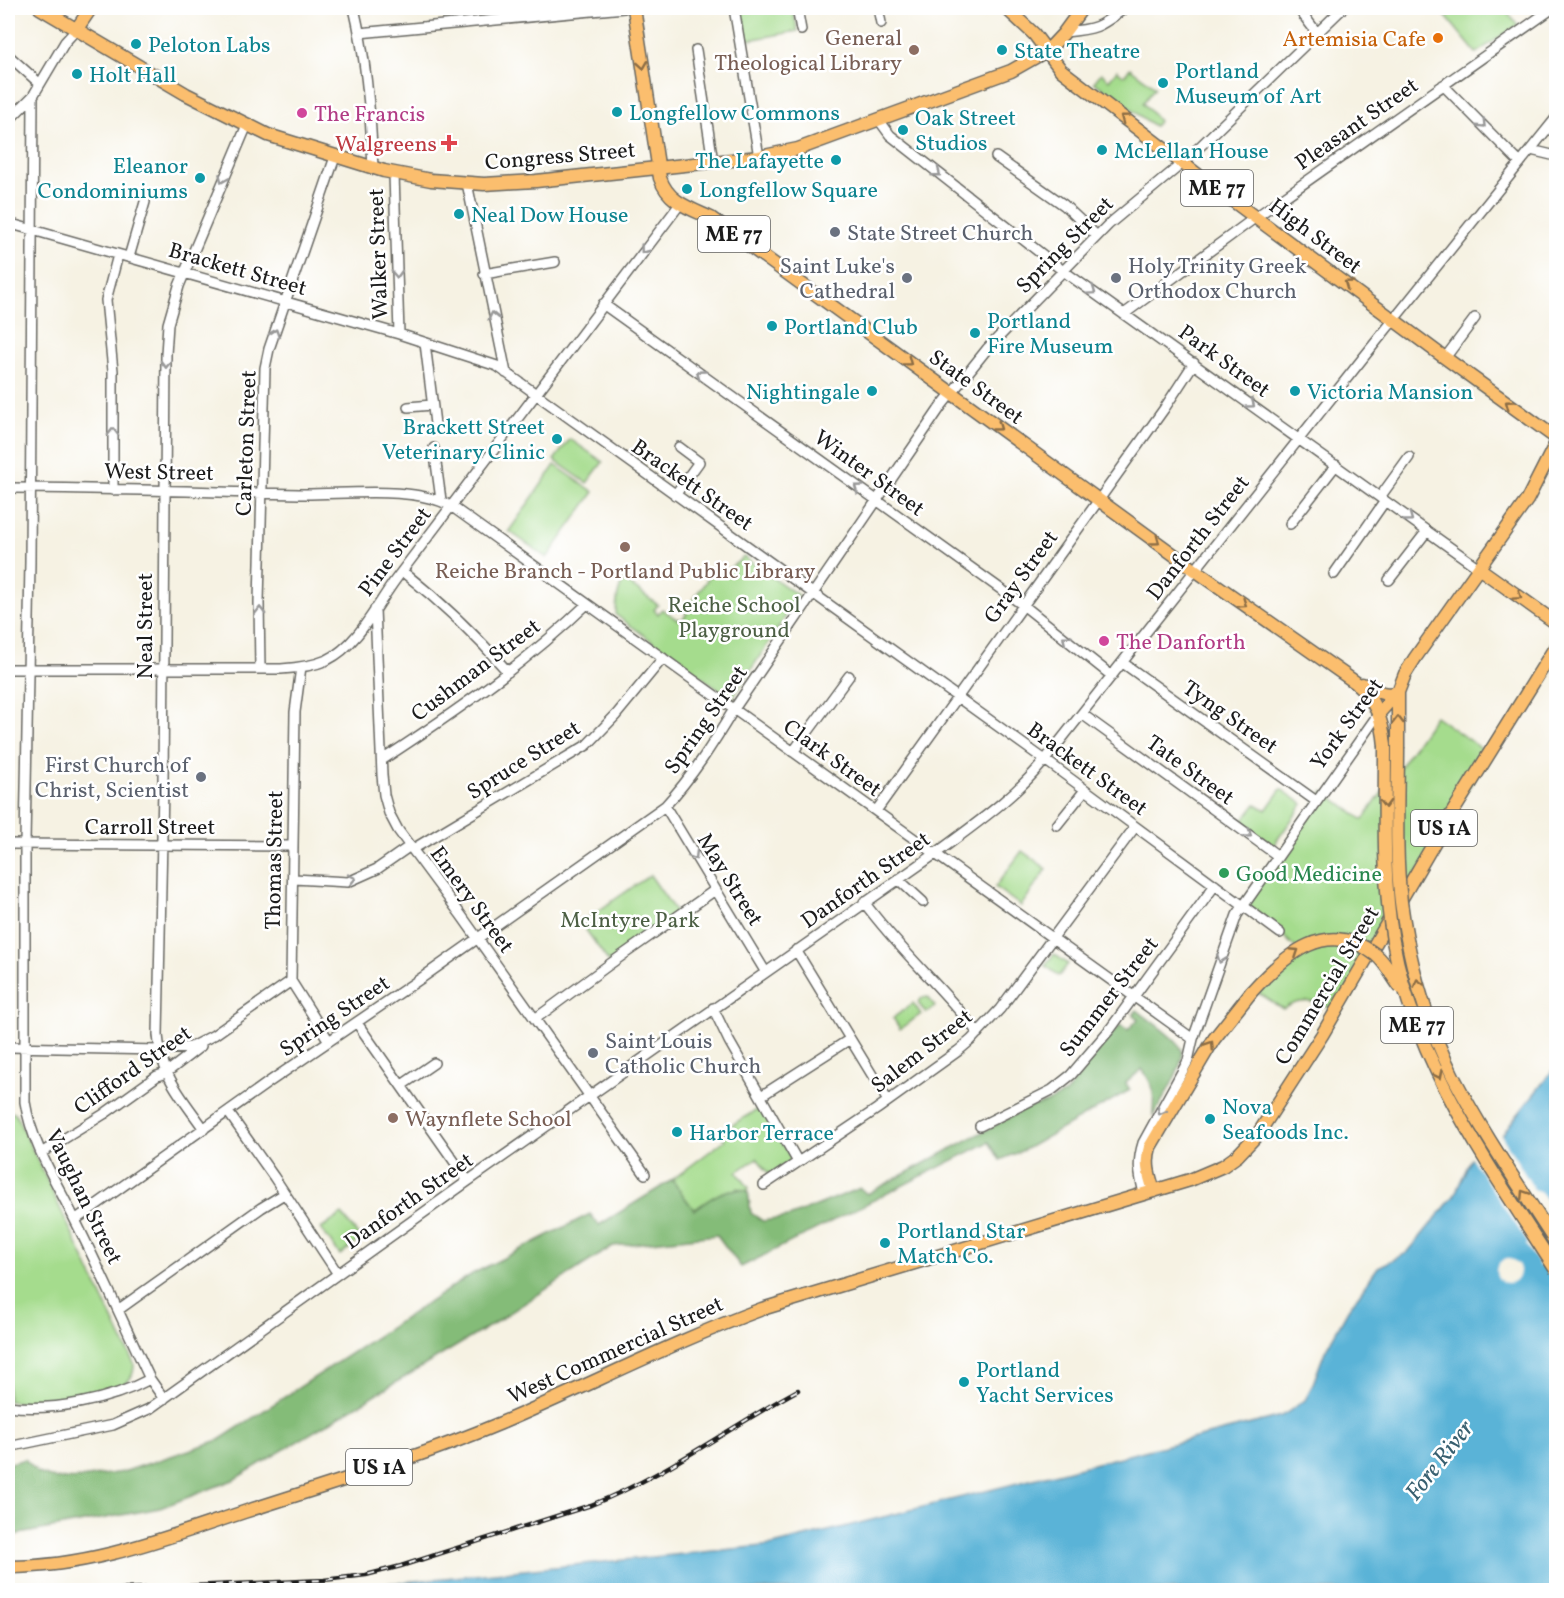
<svg xmlns="http://www.w3.org/2000/svg" width="1564" height="1598" font-family="Vollkorn,serif">
<style>
.green{fill:#a5dc8d;stroke:#607c54;stroke-width:1.5}
.forest{fill:#84bc78;stroke:#506c4a;stroke-width:1.5}
.water{fill:#5ab3d7;stroke:#3b687a;stroke-width:1.5}
.pier{fill:#f6f2e3}
.lines{fill:none;stroke-linecap:round;stroke-linejoin:round}
.minor-casing{stroke:#686762;stroke-width:12}
.major-casing{stroke:#686762;stroke-width:15}
.minor{stroke:#fff;stroke-width:9}
.major{stroke:#fbbe6e;stroke-width:12}
.rail-casing{stroke:#1c1c1c;stroke-width:4.5}
.rail{stroke:#fff;stroke-width:2;stroke-dasharray:7;stroke-linecap:butt}
.major-bridge-casing{stroke:#686762;stroke-width:15;stroke-linecap:butt}
.major-bridge{stroke:#fbbe6e;stroke-width:12}
.oneway{stroke:#8c6d45}
.oneway2{stroke:#999}
.food-dot{fill:#e8710a;stroke:#fff;stroke-width:2}
.culture-dot{fill:#0f9aa8;stroke:#fff;stroke-width:2}
.education-dot{fill:#8d6e63;stroke:#fff;stroke-width:2}
.hotel-dot{fill:#d1479c;stroke:#fff;stroke-width:2}
.health-dot{fill:#e0444e;stroke:#fff;stroke-width:2}
.worship-dot{fill:#6b7280;stroke:#fff;stroke-width:2}
.leisure-dot{fill:#2e9e5b;stroke:#fff;stroke-width:2}
.labels{text-anchor:middle;stroke-width:5;stroke-linejoin:round;paint-order:stroke}
.shield{fill:#fff;stroke:#606060;stroke-width:1.5}
.shield-label{font-size:21px;font-weight:bold;fill:#1c1c1c}
.education-label{font-size:22px;fill:#785e54;stroke:#fff;text-anchor:end}
.food-label{font-size:22px;fill:#c56008;stroke:#fff;text-anchor:end}
.culture-label{font-size:22px;fill:#0d838f;stroke:#fff;text-anchor:start}
.hotel-label{font-size:22px;fill:#b23c85;stroke:#fff;text-anchor:start}
.street-label{font-size:22px;fill:#1c1c1c;stroke:#fff}
.health-label{font-size:22px;fill:#be3a42;stroke:#fff;text-anchor:end}
.worship-label{font-size:22px;fill:#5b616d;stroke:#fff;text-anchor:start}
.park-label{font-size:22px;fill:#4c5f44;stroke:#fff}
.leisure-label{font-size:22px;fill:#27864d;stroke:#fff;text-anchor:start}
.water-label{font-size:24px;font-style:italic;fill:#386070;stroke:#fff}
</style>
<rect width="100%" height="100%" fill="#fff"/>
<filter id="ink" filterUnits="userSpaceOnUse"><feTurbulence type="fractalNoise" baseFrequency=".0167" numOctaves="2"/><feDisplacementMap in="SourceGraphic" scale="12" xChannelSelector="R" yChannelSelector="G"/><feConvolveMatrix kernelMatrix="1 2 1 2 8 2 1 2 1" color-interpolation-filters="sRGB"/></filter>
<filter id="wash" filterUnits="userSpaceOnUse"><feTurbulence type="fractalNoise" baseFrequency=".008" numOctaves="4" result="noise"/><feDisplacementMap in="SourceGraphic" scale="24" xChannelSelector="R" yChannelSelector="G"/><feGaussianBlur stdDeviation="1.35" result="paint"/><feColorMatrix in="noise" values="0 0 0 0 0 0 0 0 0 0 0 0 0 0 0 0 0 1.4 0 .05"/><feComposite in="paint" operator="in"/></filter>
<g filter="url(#wash)">
<rect width="100%" height="100%" fill="#f6f2e3"/>
<path class="green" d="M738,8H792L798,31L743,41Z
M1439,8H1503L1518,25L1476,53Z
M1130,68L1155,87L1143,103L1159,121L1154,126L1094,82L1101,73L1109,80L1117,70L1124,76Z
M570,439L603,462L587,483L554,460Z
M555,465L594,492L547,558L509,531Z
M744,557L799,596L732,699L616,615C616,603 617,591 623,581H625L658,605L654,610L658,614L662,609L678,620L679,618L682,620L687,613L685,611L714,570L721,575Z
M1435,716L1489,754L1335,1011C1318,1001 1301,997 1283,1009L1258,993L1300,952L1280,933L1243,905L1324,791L1363,820Z
M1281,789L1303,804L1273,846L1240,824L1256,804L1266,810Z
M1022,851L1047,869L1021,906L995,887Z
M650,875L678,915L610,964L581,923Z
M1054,954L1068,964L1059,976L1045,965Z
M928,997L935,1006L926,1013L918,1003L922,998Z
M913,1003L921,1014L900,1029L893,1018Z
M761,1108L793,1161L769,1174L757,1158L737,1172L749,1188L748,1191L737,1188L694,1210L672,1180L725,1140L720,1134C733,1123 746,1116 761,1108Z
M8,1112L15,1113L134,1364C134,1377 129,1382 118,1387C81,1398 46,1407 8,1401Z
M342,1214L361,1239L340,1255L321,1229Z"/>
<path class="forest" d="M1137,1010C1147,1018 1176,1038 1181,1048C1188,1062 1160,1103 1153,1117C1153,1093 1157,1090 1142,1069L1126,1083L1130,1090L1026,1149L1000,1160L989,1142L741,1267L717,1235L613,1246L485,1329L233,1480L160,1508L8,1536V1464L25,1459L38,1473L56,1479H73L123,1472L219,1440L472,1274L590,1214L599,1225L672,1180L694,1210C711,1198 726,1185 748,1191L751,1213L763,1221L789,1217L860,1188L867,1194L1027,1108L1046,1103L1066,1093L1102,1045L1120,1025L1128,1030L1138,1019L1133,1015Z"/>
<path class="water" d="M1556,1066V1590H339L344,1588L773,1545L1282,1416L1305,1400L1311,1389L1325,1351L1348,1310L1378,1267L1407,1253L1454,1196L1471,1159L1501,1136Z"/>
<path class="pier" d="M1500,1133L1534,1189L1541,1192L1556,1215V1285L1544,1265L1540,1267L1526,1245L1528,1243L1470,1156Z
M1496 1271a12 12 0 1 1 24 0a12 12 0 1 1-24 0Z"/>
</g>
<g filter="url(#ink)">
<g class="lines">
<g class="minor-casing">
<path id="minor" d="M354,8C366,58 371,116 373,169
M734,8L759,157
M797,8L801,30
M878,8L881,23
M1298,8L1317,33
M1065,32C1098,29 1099,27 1125,8
M359,33L624,8
M696,50L713,162
M8,55L39,83
M1443,85L1520,163
M33,96L30,562L25,844V1102C32,1145 56,1181 75,1220C101,1272 125,1326 150,1379L164,1399
M879,120L890,135L1062,270L1480,569
M8,121L33,96L65,42L76,30
M1531,150L1556,156
M996,157L1064,205L1097,236
M394,174L399,334
M467,183L506,373
M8,223L399,334L497,366L1045,760L1280,933
M129,257L145,202
M484,274L555,262
M603,304L1023,605L1112,676
M1124,314L1256,217L1553,8
M425,343L435,424
M1445,358L1475,318
M408,407L432,405
M434,448L441,500
M8,488C105,488 202,492 299,494C343,495 412,485 451,506L1193,1039
M113,490V371L106,300L118,255
M675,495L699,462L679,447
M1380,497L1409,457
M1290,524L1336,465
M402,571C440,601 476,635 508,672
M1334,574L1385,501
M1389,580L1427,531
M375,609L382,775L384,795L389,813L398,830L461,915L645,1174
M1123,663L1316,801
M301,667L295,712L291,981L329,1041
M8,669H281C297,668 313,666 327,660C358,645 376,606 396,579L680,204
M260,669L259,602L265,368L269,349L335,157
M1082,714L1278,856
M793,752L849,676
M382,760C454,713 526,663 587,604
M665,806L765,971
M876,811L1164,409L1194,363
M1057,825L1085,790
M8,844L292,846
M413,849L587,745L616,715L663,658
M294,879L348,882L377,869L410,846
M898,879L923,902
M864,902C898,949 942,987 978,1033
M796,950L888,1101
M713,1008L729,1041L798,1162
M535,1019L610,964L715,890
M357,1023L468,1181
M8,1047L159,1050L191,1047L214,1035L291,981
M402,1085L434,1063
M761,1096L850,1039
M228,1112L274,1177L338,1274
M980,1126L1052,1090L1071,1075L1111,1028L1215,885
M204,1129C181,1096 161,1076 158,1035L163,787L166,354L168,324L179,286L247,125
M41,1153L104,1114L157,1076L166,1073L201,1046
M764,1185L877,1109L958,1051L971,1040L1000,1009L1135,827
M1144,1193C1139,1174 1137,1162 1143,1143L1188,1061L1193,1039L1237,915L1379,713
M75,1220L269,1082L423,977L665,806C692,777 713,744 734,709L942,405L987,349L1108,225L1184,162L1343,8
M118,1310L261,1208L284,1194
M8,1406C52,1412 111,1400 150,1379
M8,1447L113,1425L149,1409L468,1181L935,854C974,825 1014,798 1045,760L1363,358L1556,118"/>
</g>
<g class="major-casing">
<path id="major" d="M40,8L186,94L268,135L384,171L431,180L484,184L536,181L759,157L798,149L1011,71L1048,50L1063,34L1082,8
M634,8L660,178C668,202 689,208 711,218L1195,570L1355,682C1375,699 1383,720 1385,746
M1006,8L1034,34L1061,70L1198,175L1437,352L1556,438
M76,30L91,8
M1480,569L1556,623
M1362,684C1376,690 1383,697 1398,692
M1379,713L1398,692L1405,674L1415,658L1527,500L1556,443
M1398,747V692
M1154,1191C1149,1175 1145,1163 1150,1147L1214,1039L1252,991
M8,1567C92,1567 165,1538 244,1512C330,1484 418,1458 501,1423C588,1386 673,1342 762,1309L1190,1180L1223,1166L1237,1156L1258,1134L1322,1035L1441,831L1556,646"/>
</g>
<use href="#minor" class="minor"/>
<use href="#major" class="major"/>
<g class="rail-casing">
<path id="rail" d="M103,1590L324,1580L366,1575L401,1566L591,1505C665,1476 728,1428 798,1390"/>
</g>
<use href="#rail" class="rail"/>
<g class="major-bridge-casing">
<path id="major-bridge" d="M1385,746C1385,811 1382,877 1393,941C1415,1064 1491,1168 1556,1270
M1398,747C1398,798 1395,851 1401,902C1409,962 1426,1022 1453,1076C1483,1134 1521,1188 1556,1243
M1252,991C1285,955 1327,917 1376,955C1387,964 1392,977 1401,988"/>
</g>
<use href="#major-bridge" class="major-bridge"/>
</g>
<defs><path id="oneway-chevron" d="M-2-3.5L2.5 0L-2 3.5" fill="none" stroke-width="1.6" stroke-linecap="round" stroke-linejoin="round" transform="scale(1.5)"/></defs>
<g class="oneway">
<use href="#oneway-chevron" transform="translate(643 65) rotate(81)"/>
<use href="#oneway-chevron" transform="translate(1124 118) rotate(-143)"/>
<use href="#oneway-chevron" transform="translate(1348 284) rotate(-144)"/>
<use href="#oneway-chevron" transform="translate(908 362) rotate(37)"/>
<use href="#oneway-chevron" transform="translate(1509 404) rotate(-144)"/>
<use href="#oneway-chevron" transform="translate(998 427) rotate(36)"/>
<use href="#oneway-chevron" transform="translate(1156 541) rotate(36)"/>
<use href="#oneway-chevron" transform="translate(1518 596) rotate(35)"/>
<use href="#oneway-chevron" transform="translate(1243 604) rotate(35)"/>
<use href="#oneway-chevron" transform="translate(1398 720) rotate(-90)"/>
<use href="#oneway-chevron" transform="translate(1385 804) rotate(89)"/>
<use href="#oneway-chevron" transform="translate(1295 952) rotate(-33)"/>
<use href="#oneway-chevron" transform="translate(1418 983) rotate(-105)"/>
<use href="#oneway-chevron" transform="translate(1210 1045) rotate(-57)"/>
<use href="#oneway-chevron" transform="translate(1439 1075) rotate(64)"/>
<use href="#oneway-chevron" transform="translate(1524 1194) rotate(-123)"/>
</g>
<g class="oneway2">
<use href="#oneway-chevron" transform="translate(1482 124) rotate(45)"/>
<use href="#oneway-chevron" transform="translate(937 173) rotate(38)"/>
<use href="#oneway-chevron" transform="translate(223 179) rotate(113)"/>
<use href="#oneway-chevron" transform="translate(644 250) rotate(127)"/>
<use href="#oneway-chevron" transform="translate(397 274) rotate(88)"/>
<use href="#oneway-chevron" transform="translate(1092 291) rotate(35)"/>
<use href="#oneway-chevron" transform="translate(493 316) rotate(-102)"/>
<use href="#oneway-chevron" transform="translate(275 333) rotate(-71)"/>
<use href="#oneway-chevron" transform="translate(166 364) rotate(91)"/>
<use href="#oneway-chevron" transform="translate(700 374) rotate(-144)"/>
<use href="#oneway-chevron" transform="translate(1251 404) rotate(36)"/>
<use href="#oneway-chevron" transform="translate(113 432) rotate(-90)"/>
<use href="#oneway-chevron" transform="translate(858 488) rotate(-144)"/>
<use href="#oneway-chevron" transform="translate(1409 518) rotate(36)"/>
<use href="#oneway-chevron" transform="translate(260 611) rotate(-90)"/>
<use href="#oneway-chevron" transform="translate(1066 639) rotate(-141)"/>
<use href="#oneway-chevron" transform="translate(1248 834) rotate(36)"/>
<use href="#oneway-chevron" transform="translate(694 856) rotate(59)"/>
<use href="#oneway-chevron" transform="translate(352 879) rotate(-12)"/>
<use href="#oneway-chevron" transform="translate(1221 959) rotate(110)"/>
<use href="#oneway-chevron" transform="translate(1161 1111) rotate(119)"/>
</g>
</g>
<circle class="food-dot" cx="1438" cy="38" r="6"/>
<g class="culture-dot">
<circle cx="136" cy="44" r="6"/>
<circle cx="1002" cy="50" r="6"/>
<circle cx="77" cy="74" r="6"/>
<circle cx="1163" cy="83" r="6"/>
<circle cx="617" cy="112" r="6"/>
<circle cx="903" cy="130" r="6"/>
<circle cx="1102" cy="150" r="6"/>
<circle cx="836" cy="160" r="6"/>
<circle cx="200" cy="178" r="6"/>
<circle cx="687" cy="189" r="6"/>
<circle cx="459" cy="214" r="6"/>
<circle cx="772" cy="326" r="6"/>
<circle cx="975" cy="333" r="6"/>
<circle cx="872" cy="391" r="6"/>
<circle cx="1295" cy="391" r="6"/>
<circle cx="557" cy="439" r="6"/>
<circle cx="1210" cy="1119" r="6"/>
<circle cx="677" cy="1132" r="6"/>
<circle cx="885" cy="1243" r="6"/>
<circle cx="964" cy="1382" r="6"/>
</g>
<g class="education-dot">
<circle cx="914" cy="50" r="6"/>
<circle cx="625" cy="547" r="6"/>
<circle cx="393" cy="1118" r="6"/>
</g>
<g class="hotel-dot">
<circle cx="302" cy="113" r="6"/>
<circle cx="1104" cy="641" r="6"/>
</g>
<path class="health-dot" d="M446 134h6v6h6v6h-6v6h-6v-6h-6v-6h6z"/>
<g class="worship-dot">
<circle cx="835" cy="232" r="6"/>
<circle cx="907" cy="278" r="6"/>
<circle cx="1116" cy="278" r="6"/>
<circle cx="201" cy="777" r="6"/>
<circle cx="593" cy="1053" r="6"/>
</g>
<circle class="leisure-dot" cx="1224" cy="873" r="6"/>
<g class="labels">
<g class="shield">
<rect x="1181" y="170" width="72" height="36" rx="4.5"/>
<rect x="698" y="216" width="72" height="36" rx="4.5"/>
<rect x="1411" y="810" width="66" height="36" rx="4.5"/>
<rect x="1381" y="1007" width="72" height="36" rx="4.5"/>
<rect x="346" y="1449" width="66" height="36" rx="4.5"/>
</g>
<g class="shield-label">
<text x="1217" y="195">ME 77</text>
<text x="734" y="241">ME 77</text>
<text x="1444" y="835">US 1A</text>
<text x="1417" y="1032">ME 77</text>
<text x="379" y="1474">US 1A</text>
</g>
<g class="education-label">
<text x="902" y="45">General<tspan x="902" dy="25">Theological Library</tspan></text>
<text x="625" y="578" text-anchor="middle">Reiche Branch - Portland Public Library</text>
<text x="405" y="1126" text-anchor="start">Waynflete School</text>
</g>
<g class="food-label">
<text x="1426" y="46">Artemisia Cafe</text>
</g>
<g class="culture-label">
<text x="148" y="52">Peloton Labs</text>
<text x="1014" y="58">State Theatre</text>
<text x="1175" y="78">Portland<tspan x="1175" dy="25">Museum of Art</tspan></text>
<text x="89" y="82">Holt Hall</text>
<text x="629" y="120">Longfellow Commons</text>
<text x="915" y="125">Oak Street<tspan x="915" dy="25">Studios</tspan></text>
<text x="1114" y="158">McLellan House</text>
<text x="824" y="168" text-anchor="end">The Lafayette</text>
<text x="188" y="173" text-anchor="end">Eleanor<tspan x="188" dy="25">Condominiums</tspan></text>
<text x="699" y="197">Longfellow Square</text>
<text x="471" y="222">Neal Dow House</text>
<text x="987" y="328">Portland<tspan x="987" dy="25">Fire Museum</tspan></text>
<text x="784" y="334">Portland Club</text>
<text x="860" y="399" text-anchor="end">Nightingale</text>
<text x="1307" y="399">Victoria Mansion</text>
<text x="545" y="434" text-anchor="end">Brackett Street<tspan x="545" dy="25">Veterinary Clinic</tspan></text>
<text x="1222" y="1114">Nova<tspan x="1222" dy="25">Seafoods Inc.</tspan></text>
<text x="689" y="1140">Harbor Terrace</text>
<text x="897" y="1238">Portland Star<tspan x="897" dy="25">Match Co.</tspan></text>
<text x="976" y="1377">Portland<tspan x="976" dy="25">Yacht Services</tspan></text>
</g>
<g class="hotel-label">
<text x="314" y="121">The Francis</text>
<text x="1116" y="649">The Danforth</text>
</g>
<g class="street-label">
<text transform="translate(1356 123) rotate(-35)" y="8">Pleasant Street</text>
<text transform="translate(560 155) rotate(-5)" y="8">Congress Street</text>
<text transform="translate(1316 235) rotate(37)" y="8">High Street</text>
<text transform="translate(1064 244) rotate(-45)" y="8">Spring Street</text>
<text transform="translate(377 254) rotate(-92)" y="8">Walker Street</text>
<text transform="translate(238 268) rotate(16)" y="8">Brackett Street</text>
<text transform="translate(1225 360) rotate(36)" y="8">Park Street</text>
<text transform="translate(977 386) rotate(36)" y="8">State Street</text>
<text transform="translate(245 443) rotate(-88)" y="8">Carleton Street</text>
<text transform="translate(159 471) rotate(1)" y="8">West Street</text>
<text transform="translate(870 472) rotate(36)" y="8">Winter Street</text>
<text transform="translate(693 484) rotate(35)" y="8">Brackett Street</text>
<text transform="translate(1197 537) rotate(-52)" y="8">Danforth Street</text>
<text transform="translate(394 551) rotate(-53)" y="8">Pine Street</text>
<text transform="translate(1020 576) rotate(-54)" y="8">Gray Street</text>
<text transform="translate(144 626) rotate(-90)" y="8">Neal Street</text>
<text transform="translate(475 669) rotate(-37)" y="8">Cushman Street</text>
<text transform="translate(1231 716) rotate(35)" y="8">Tyng Street</text>
<text transform="translate(705 719) rotate(-55)" y="8">Spring Street</text>
<text transform="translate(1346 723) rotate(-54)" y="8">York Street</text>
<text transform="translate(833 757) rotate(36)" y="8">Clark Street</text>
<text transform="translate(523 759) rotate(-32)" y="8">Spruce Street</text>
<text transform="translate(1088 768) rotate(36)" y="8">Brackett Street</text>
<text transform="translate(1191 769) rotate(36)" y="8">Tate Street</text>
<text x="150" y="834">Carroll Street</text>
<text transform="translate(273 860) rotate(-89)" y="8">Thomas Street</text>
<text transform="translate(731 879) rotate(58)" y="8">May Street</text>
<text transform="translate(865 879) rotate(-35)" y="8">Danforth Street</text>
<text transform="translate(473 899) rotate(54)" y="8">Emery Street</text>
<text transform="translate(1326 985) rotate(-59)" y="8">Commercial Street</text>
<text transform="translate(1108 996) rotate(-52)" y="8">Summer Street</text>
<text transform="translate(334 1015) rotate(-34)" y="8">Spring Street</text>
<text transform="translate(921 1050) rotate(-38)" y="8">Salem Street</text>
<text transform="translate(132 1069) rotate(-35)" y="8">Clifford Street</text>
<text transform="translate(85 1196) rotate(64)" y="8">Vaughan Street</text>
<text transform="translate(408 1200) rotate(-35)" y="8">Danforth Street</text>
<text transform="translate(615 1349) rotate(-24)" y="8">West Commercial Street</text>
</g>
<g class="health-label">
<text x="437" y="151">Walgreens</text>
</g>
<g class="worship-label">
<text x="847" y="240">State Street Church</text>
<text x="895" y="273" text-anchor="end">Saint Luke's<tspan x="895" dy="25">Cathedral</tspan></text>
<text x="1128" y="273">Holy Trinity Greek<tspan x="1128" dy="25">Orthodox Church</tspan></text>
<text x="189" y="772" text-anchor="end">First Church of<tspan x="189" dy="25">Christ, Scientist</tspan></text>
<text x="605" y="1048">Saint Louis<tspan x="605" dy="25">Catholic Church</tspan></text>
</g>
<g class="park-label">
<text x="734" y="612">Reiche School<tspan x="734" dy="25">Playground</tspan></text>
<text x="630" y="927">McIntyre Park</text>
</g>
<g class="leisure-label">
<text x="1236" y="881">Good Medicine</text>
</g>
<g class="water-label">
<text transform="translate(1439 1460) rotate(-52)" y="8">Fore River</text>
</g>
</g>
<rect width="1564" height="1598" fill="none" stroke="#fff" stroke-width="30"/>
</svg>
